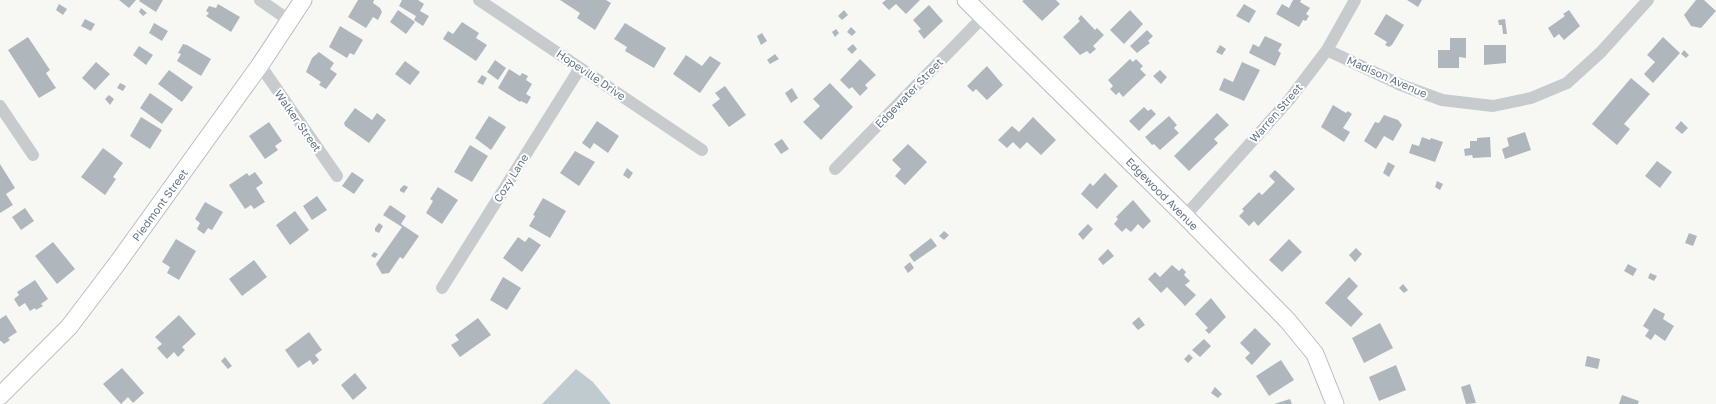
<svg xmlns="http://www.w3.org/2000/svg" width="1716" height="404" font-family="'Golos Text',sans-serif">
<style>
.water{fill:#c0cbd0}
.building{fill:#afb7bd}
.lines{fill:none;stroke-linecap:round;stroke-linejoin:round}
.secondary-casing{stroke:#b9bec3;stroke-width:19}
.street{stroke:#c7cbce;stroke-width:12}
.secondary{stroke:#fff;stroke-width:17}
.labels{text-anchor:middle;stroke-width:4;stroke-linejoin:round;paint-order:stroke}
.street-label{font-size:11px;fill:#647787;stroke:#fff}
</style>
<rect width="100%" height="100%" fill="#f7f8f4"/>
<path class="water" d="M576,369L593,382L611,404H542Z"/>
<path class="building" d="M119,0H136L129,8Z
M140,0H163L156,12L139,1Z
M358,0H374L373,3L380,8L382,12L378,20L373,17L366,28L348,17Z
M402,0H418L424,4L420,11L429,16L423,26L414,20L416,16L399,6Z
M560,0H606L611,3L595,30L577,18L580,13Z
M886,0H920L906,14L896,4L889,10L882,3Z
M1024,0H1056L1060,4L1042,21L1022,1Z
M1293,0H1301L1300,2L1310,8L1306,14L1309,16L1306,21L1303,20L1299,27L1276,14L1282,4L1289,8Z
M1407,0H1422L1418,7Z
M1696,0H1704L1716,11L1701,28L1691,26L1684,15Z
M59,4L67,9L63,15L56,10Z
M218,4L240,17L231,32L206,16L209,13L206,11L209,6L216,8Z
M1244,4L1256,11L1249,23L1236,16Z
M929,5L943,21L924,39L918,31L921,29L913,20Z
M141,8L147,13L143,16L139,12Z
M398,10L415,22L406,34L390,22Z
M844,10L848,15L842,20L838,16Z
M1130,10L1143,24L1124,44L1110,30Z
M1569,10L1580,26L1564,40L1559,34L1554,38L1548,28L1565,16L1563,14Z
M1386,14L1404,25L1392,45L1389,47L1385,45L1387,42L1374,34Z
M1081,15L1095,30L1097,28L1104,35L1093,46L1096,49L1090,54L1087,51L1080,55L1063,37L1080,21L1078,19Z
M85,19L95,24L91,31L81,26Z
M1505,19L1507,34H1503L1502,25H1499L1498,20Z
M462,22L479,33L476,38L487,45L476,61L443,39L448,31L453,34Z
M154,23L168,31L162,41L149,33Z
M625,23L666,48L654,68L625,51L627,47L614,39Z
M340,26L363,40L354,55L350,53L347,58L329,47Z
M851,27L856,32L852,36L847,32Z
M836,29L839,33L835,37L832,32Z
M1147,30L1153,36L1148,41L1150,43L1137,53L1130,46Z
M762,33L767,41L761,45L757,36Z
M1265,36L1282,44L1278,51L1281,53L1275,66L1249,53L1253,44L1259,47Z
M28,37L50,70L46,73L56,88L39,98L8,50Z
M1663,37L1680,53L1653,83L1644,74L1655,62L1647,55Z
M1450,38H1466V58L1459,57V68H1438V50H1450Z
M183,44L187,45L211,59L201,76L177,61L181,54L178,53Z
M853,44L857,49L852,54L847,49Z
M1220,45L1226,49L1222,55L1216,52Z
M1484,45H1506V63L1484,65Z
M139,46L153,55L146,65L133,55Z
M1684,50L1689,55L1686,58L1681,54Z
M319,52L334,63L330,69L337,74L326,89L319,85L321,82L306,72L312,58Z
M775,54L779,59L770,64L767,60Z
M686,55L702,66L710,56L721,63L700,93L673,74Z
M860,59L876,75L865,85L868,88L860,96L852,87L849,89L840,80Z
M1130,59L1133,62L1136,59L1143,66L1140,69L1146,75L1123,97L1119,92L1116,95L1110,89L1113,86L1108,80Z
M495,60L506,68L498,80L487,72Z
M405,61L420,72L410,85L395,74Z
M96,62L110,74L95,90L82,78Z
M1242,62L1260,70L1244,101L1219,90L1224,78L1233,82Z
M987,66L1003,85L987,100L976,89L973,92L967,86Z
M509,69L520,76L522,73L528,76L526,80L532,84L526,94L531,97L527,104L521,101L520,102L498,88Z
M169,70L193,87L182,102L158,84Z
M1160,70L1167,77L1161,84L1153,76Z
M482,75L487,78L483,85L477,82Z
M1631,78L1650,94L1624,124L1630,129L1617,145L1592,124Z
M120,83L126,86L123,91L117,88Z
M830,83L853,107L821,140L803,122L820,106L813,99Z
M725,86L746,115L729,127L712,105L720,99L715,93Z
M792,88L798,98L791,103L785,93Z
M150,93L173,109L162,124L140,108Z
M109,95L114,99L110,105L105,99Z
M1333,105L1346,113L1348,111L1352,114L1343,128L1350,132L1344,142L1321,127Z
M1144,107L1148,111L1151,109L1156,114L1139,131L1129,121Z
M355,108L372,120L377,113L386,120L369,143L345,126L344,123Z
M1217,113L1229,125L1214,139L1218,143L1189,171L1174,156Z
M1384,115L1398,120L1402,125L1393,141L1384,136L1376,149L1364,141L1375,122L1379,123Z
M489,116L506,127L491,150L475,138Z
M1169,116L1177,125L1174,128L1179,133L1160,150L1154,144L1152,145L1145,137Z
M141,117L162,130L150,149L130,136Z
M1033,117L1056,140L1041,155L1027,142L1020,149L1013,142L1007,148L998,140L1012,126L1019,132Z
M597,121L619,136L608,153L594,143L590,149L582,143Z
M1681,121L1688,128L1682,134L1675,128Z
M269,122L282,141L275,146L278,150L265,159L249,136Z
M1525,132L1531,150L1505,159L1502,149L1509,146L1507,138Z
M1422,137L1430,140L1431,138L1443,142L1435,162L1409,153L1412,144L1419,146Z
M1490,137L1491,157L1473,158L1472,155L1465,156L1464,149L1470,148V141H1477V138Z
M782,139L789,149L781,154L774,144Z
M908,144L927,162L905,185L895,176L901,169L892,160Z
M470,145L488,156L472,182L454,172Z
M103,148L123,163L113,177L116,179L105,195L81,177Z
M575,151L595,162L579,186L560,173Z
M1657,161L1672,172L1660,188L1645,176Z
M1388,162L1395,166L1389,177L1383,173Z
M0,164L15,188L6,194L13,205L0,213Z
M627,168L633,173L629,179L623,175Z
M1275,170L1295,189L1258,226L1254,221L1249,226L1239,216L1244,211L1242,209L1259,192L1262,195L1275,182L1269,176Z
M255,172L263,183L256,188L265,202L254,209L251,205L245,209L229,185L247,173L249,176Z
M352,172L364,180L354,194L342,186Z
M1105,173L1118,186L1097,209L1081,194L1090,183L1093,186Z
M1437,181L1443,184L1440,190L1435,187Z
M404,185L408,187L404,193L400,191V189Z
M438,187L458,200L442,224L426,213L433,201L430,199Z
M317,196L327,210L312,220L303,206Z
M543,198L566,211L550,238L529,226L535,216L533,215Z
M1133,200L1151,221L1143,229L1138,224L1131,232L1126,228L1122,232L1114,224L1118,219L1116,217Z
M205,202L223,212L212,230L208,228L204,234L197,229L200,223L195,219Z
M390,205L406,216L401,224L419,236L403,259L400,257L389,273L382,274L376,264L402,227L383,215Z
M25,208L34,221L21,230L12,217Z
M295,211L309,230L290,245L276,225Z
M379,223L383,226L379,233L375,231V228Z
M1088,224L1093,229L1083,240L1078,234Z
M944,231L949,235L944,240L939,236Z
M1689,233L1697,236L1693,246L1685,243Z
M518,237L525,242L529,237L541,245L522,272L503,258Z
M931,238L937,246L914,262L909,255Z
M176,239L196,251L179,280L167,273L170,267L162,262Z
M1289,239L1302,252L1282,272L1269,260Z
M53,242L75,269L57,284L35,256Z
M1356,248L1362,254L1355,262L1349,255Z
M1108,249L1114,256L1103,265L1098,259Z
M374,252L378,254L375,258L371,256Z
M254,260L267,277L242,296L229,279Z
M910,262L914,268L908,273L904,267Z
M1628,264L1637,269L1633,276L1624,271Z
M1172,265L1179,271L1182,268L1186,272L1184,275L1190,281L1185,285L1196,295L1185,306L1167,287L1161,293L1148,279L1155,272L1160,277Z
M1650,273L1657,276L1654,281L1648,278Z
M503,277L521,288L507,310L490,300Z
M1349,277L1358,286L1347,298L1363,314L1351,327L1325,303Z
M35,280L48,299L41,304L43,306L36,310L35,308L30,311L25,303L19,307L14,299L19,295L17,292Z
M1403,284L1408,290L1404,293L1399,288Z
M1211,298L1226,317L1209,334L1205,330L1208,328L1195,314Z
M1654,308L1665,314L1663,319L1674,326L1665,341L1655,334L1651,340L1645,336L1649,330L1643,326Z
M6,315L17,332L8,338L10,340L4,344L1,341H0V319Z
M179,315L196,334L182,347L185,350L178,357L174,352L167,359L157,348L162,344L155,337Z
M1139,317L1145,325L1138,330L1132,323Z
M478,318L491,335L460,357L451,345L459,340L455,335Z
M1380,323L1393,348L1364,363L1352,338Z
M1255,328L1271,344L1252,365L1245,358L1250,353L1240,343Z
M309,332L322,350L315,355L319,360L313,365L310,360L298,368L285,350Z
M1204,339L1211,346L1200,357L1192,350Z
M1189,354L1193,358L1188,363L1184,359Z
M1587,356L1600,359L1598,369L1585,366Z
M225,357L232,366L228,369L221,361Z
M1281,360L1294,380L1269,396L1256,376Z
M1396,365L1406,390L1379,401L1369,377Z
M122,368L144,393L133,403L128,397L121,404L103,384Z
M355,373L367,388L353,400L341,385Z
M1470,384L1476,403L1466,404L1461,387Z
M1215,387L1222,394L1218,398L1211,393Z
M1622,395L1639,401L1638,404H1619Z
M1290,399L1292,404H1274Z"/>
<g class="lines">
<g class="secondary-casing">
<path id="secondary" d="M966,0L1185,216L1288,321L1315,354L1335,404
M0,396L69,327L116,265L260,65L303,0"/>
</g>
<path class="street" d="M260,0L290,21
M479,0L702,150
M1327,50L1401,85L1442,100L1493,106L1531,98L1567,83L1601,52L1648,0
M260,65L337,176
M0,106L33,155
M835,169L983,17
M1185,216L1289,100L1327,50L1355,0
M442,288L580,68"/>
<use href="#secondary" class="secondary"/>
</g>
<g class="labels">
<g class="street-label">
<text transform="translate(591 75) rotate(34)" y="4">Hopeville Drive</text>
<text transform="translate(1387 77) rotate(24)" y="4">Madison Avenue</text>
<text transform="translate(909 93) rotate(-46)" y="4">Edgewater Street</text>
<text transform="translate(1276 113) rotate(-49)" y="4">Warren Street</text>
<text transform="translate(298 121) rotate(55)" y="4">Walker Street</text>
<text transform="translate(511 178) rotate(-58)" y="4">Cozy Lane</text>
<text transform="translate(1162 194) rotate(45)" y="4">Edgewood Avenue</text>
<text transform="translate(160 205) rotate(-54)" y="4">Piedmont Street</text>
</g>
</g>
</svg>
